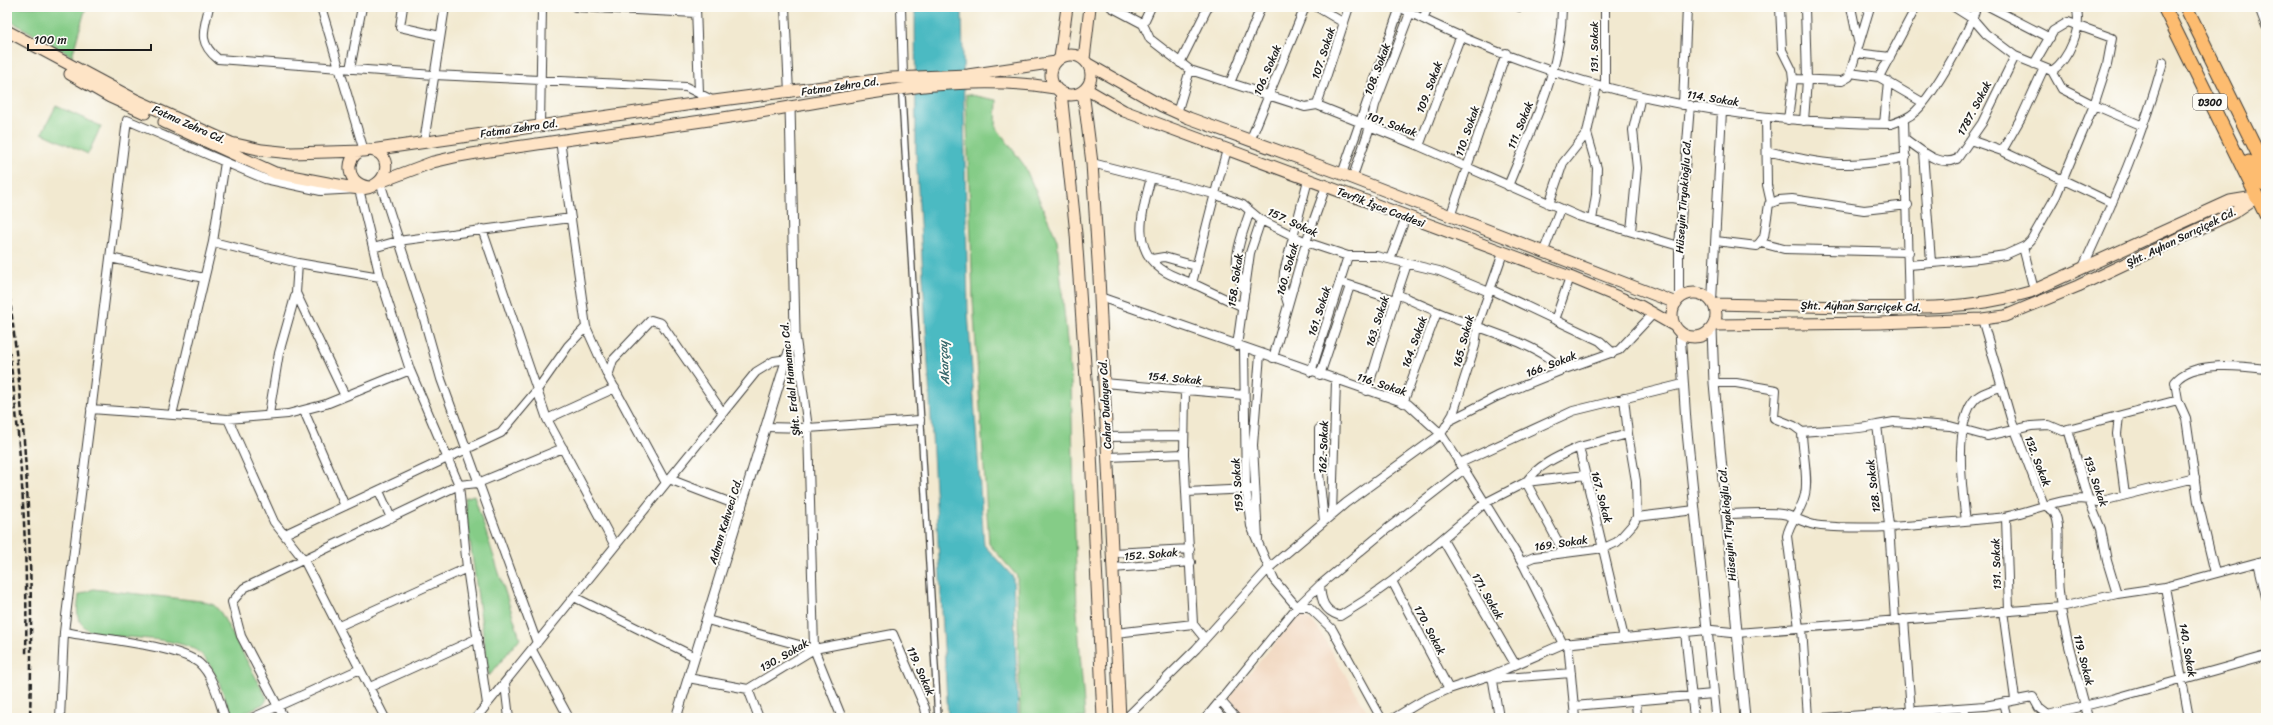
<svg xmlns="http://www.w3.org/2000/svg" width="2273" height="725" font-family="Sriracha,sans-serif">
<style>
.built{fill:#f1d5bd}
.green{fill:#85cc87;stroke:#507452}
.water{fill:#4bbac2;stroke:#346b6f}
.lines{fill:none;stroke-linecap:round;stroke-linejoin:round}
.pedestrian-casing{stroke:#3c3b37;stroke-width:8}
.minor-casing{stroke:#3c3b37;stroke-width:10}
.tertiary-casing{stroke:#3c3b37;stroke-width:11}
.secondary-casing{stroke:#3c3b37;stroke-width:13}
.trunk-casing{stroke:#3c3b37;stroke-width:15}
.pedestrian{stroke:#fff;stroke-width:5.5}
.minor{stroke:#fff;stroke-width:8}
.tertiary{stroke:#fff;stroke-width:9}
.secondary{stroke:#fee4c6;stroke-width:11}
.trunk{stroke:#fdbc70;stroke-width:13}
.rail{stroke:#1c1c1c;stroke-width:2.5;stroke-dasharray:6 3;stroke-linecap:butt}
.labels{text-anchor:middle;stroke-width:4;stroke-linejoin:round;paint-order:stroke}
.shield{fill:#fdfcf7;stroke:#605f5e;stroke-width:1}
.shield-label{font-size:10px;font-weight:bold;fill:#1c1c1c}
.street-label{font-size:11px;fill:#1c1c1c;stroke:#fdfcf7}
.water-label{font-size:12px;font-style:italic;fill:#316367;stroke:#fdfcf7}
</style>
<rect width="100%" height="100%" fill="#fdfcf7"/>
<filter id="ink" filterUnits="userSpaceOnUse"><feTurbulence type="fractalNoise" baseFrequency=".025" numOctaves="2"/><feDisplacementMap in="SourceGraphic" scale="8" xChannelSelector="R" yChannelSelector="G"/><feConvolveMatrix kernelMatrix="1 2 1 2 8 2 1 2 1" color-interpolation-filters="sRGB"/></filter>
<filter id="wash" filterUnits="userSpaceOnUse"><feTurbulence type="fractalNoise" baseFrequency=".012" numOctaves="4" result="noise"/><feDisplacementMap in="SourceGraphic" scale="16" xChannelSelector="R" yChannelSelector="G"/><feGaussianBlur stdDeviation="0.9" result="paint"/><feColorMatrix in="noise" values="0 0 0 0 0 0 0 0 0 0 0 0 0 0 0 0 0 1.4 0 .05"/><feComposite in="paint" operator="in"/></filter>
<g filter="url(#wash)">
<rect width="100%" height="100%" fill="#f2e9d0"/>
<path class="built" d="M1301,612L1317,627L1371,718H1244L1229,698Z"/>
<path class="green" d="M7,7H86L72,56L7,19Z
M966,94L997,100L996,127L1024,165L1057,240L1071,381L1077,612L1085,718H1020L1017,576L989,544L973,300Z
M56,106L101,126L88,154L42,133Z
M474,495L520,638L489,676L464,498Z
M93,589L201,601L214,605L221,613L267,698L265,703L238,716L232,715C224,697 215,666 200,653C177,635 119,640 92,632C88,631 81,624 79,620C76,613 78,603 79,595Z"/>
<path class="water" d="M915,7H962L968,312L984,545L1013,577L1018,715L1016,718H948L916,153Z"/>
</g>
<g filter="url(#ink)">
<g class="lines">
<g class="pedestrian-casing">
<path id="pedestrian" d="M902,97L938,718"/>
</g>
<g class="minor-casing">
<path id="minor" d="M209,7C204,30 197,42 218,59L434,75L686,87L714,101
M321,7L364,151
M403,7L400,27L440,36
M575,7L696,13
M696,7L699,93
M785,7L789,93
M901,7L903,77
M1111,7L1143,24L1150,39L1190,70L1305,107L1317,105L1419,146L1578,216L1679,246
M1317,7L1344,23
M1399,7C1553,87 1718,123 1891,124C1900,121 1909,118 1916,111C1933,95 1971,30 1976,7
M1519,7H1528
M1780,7L1782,50L1792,70L1793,79L1788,120
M1851,7L1858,41
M1954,7L1973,19L1986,34L2015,56L2052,71C2069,59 2083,27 2076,7
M1990,7L2050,38
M2259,7L2266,26
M1423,19L1428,7
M1143,24L1151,7
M1856,53L1890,57
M1180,63L1208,7
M2034,64L2053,31L2068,22L2112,38L2107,65L2094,105L2143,126
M350,69L362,7
M1850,73L1879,77L1922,102
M1879,77L1916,7
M1793,79L1842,81L1849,77L1870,7
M1230,83L1261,7
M1605,88V7
M1317,105L1349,7
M1683,105L1687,7
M1177,113L1190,70
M1766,118L1767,185L1771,203
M1904,119L1909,308
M1804,121L1807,80L1805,7
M1884,124L1888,81
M540,125L542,7
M1905,139C1920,149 1939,168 1957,159L1982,123L2015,56
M560,140L586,327L608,376
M1970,140L2002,151L2112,203
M1250,141L1305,7
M424,142L445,7
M1419,146L1461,35
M1227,150C1214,194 1204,238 1192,283L1243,307
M1767,151C1823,165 1848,169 1906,157
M2002,151L2022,116L2044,68
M1923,152L1931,262
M1092,163L1214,194L1243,205L1261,220L1306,242L1348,256H1376L1439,271L1489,292
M1342,174L1400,7
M1151,178C1143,208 1130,247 1161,269C1170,276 1181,279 1192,283
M1352,179L1370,127L1375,105L1410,13
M380,182L422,312L441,379L537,643
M1508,186C1531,128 1562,71 1562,7
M1549,204L1563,163L1587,133
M1450,217L1506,53
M1592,220L1596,195L1597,168L1587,133L1597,85
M482,229L547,419L615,546
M1631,231L1637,168L1633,130L1641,96
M1716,241L1757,246L1764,237L1769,204L1779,200L1792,199L1864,210L1908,205
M213,242L298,263L380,277
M1761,243L1784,249L1909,252
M2023,247L2034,290
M373,248L398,241L571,218
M1543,253L1560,209
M110,258L204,278
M1152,259L1164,257L1196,266
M1390,259L1406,217
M1909,265L1979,259L2005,255L2025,246L2031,240L2056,196L2094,105L2062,89L2052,71
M2083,267C2114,200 2144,133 2163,62
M1346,284L1395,300
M1490,289L1600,341L1613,353
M1245,291C1228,265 1241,238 1250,211
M296,293L345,396
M1397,294L1407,264
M1100,297L1408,404L1441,434L1469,477L1524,566L1563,644
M1679,299V246L1690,105
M1712,301L1722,111
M1288,304L1283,288L1284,272L1308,180
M1982,319L2012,422L2044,505C2047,507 2052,509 2054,512C2062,524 2057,559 2058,575C2059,624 2077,671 2088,718
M1555,320L1570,277
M795,332L808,428L814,649L842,718
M1237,346L1250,253L1261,220
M1244,348L1246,489L1251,526L1274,580L1297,607H1309L1332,629L1381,718
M1273,358L1306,242L1326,186
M1311,372L1348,256
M1320,375L1350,286
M1104,383L1244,395
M1714,383H1736L1776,390L1774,418L1794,426L1802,432C1802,450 1809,478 1805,494C1802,511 1790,520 1787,536L1799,628
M1367,391L1397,294C1415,302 1434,311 1453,318C1484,330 1541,345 1562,370
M1624,398L1628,434L1579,447L1624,638
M2178,400L2175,382C2192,360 2242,366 2266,369
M1403,403L1437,312
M91,409L228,419L288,414L326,404L410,370
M304,411L345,506
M269,414L279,353L296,293L298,263
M172,415L213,242L225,162
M2119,416L2117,434L2125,495
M228,419L274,522L304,560L385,718
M547,419L615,388
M1449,421L1498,396L1562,370L1619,350L1653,314
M1877,425L1894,422L1950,426L1987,436L2031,426L2049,425L2063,431L2068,429L2088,498L2101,529L2107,561L2117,594
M766,427L808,428L920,420
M1319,429V474L1324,521
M2068,429L2178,400L2186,418L2198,502L2215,573
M1802,432C1827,429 1852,431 1877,425L1889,525L1895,620
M1107,437L1184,436
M1108,457L1184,454
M1460,463L1573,411L1683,384
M669,479L742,507
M666,483L608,376L613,360L651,320L661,323L723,413
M379,491L391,518
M1187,492L1250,489
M1332,514L1336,380
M1726,514C1742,514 1773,511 1787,515C1799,519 1808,525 1821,526C1879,531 1940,523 1997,518C2027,515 2069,491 2098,502L2195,478
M1637,517L1695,510
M2006,517L2009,611
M1966,521C1962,491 1953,421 1976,398C1983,392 1992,390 2001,387
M285,534L501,433L537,390L568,346L586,327
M1258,539L1253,445L1260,354
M1443,540L1515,664
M1112,553L1190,549
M1564,553L1526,482C1539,464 1559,456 1579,447
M1522,562L1534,557L1604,548L1617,542L1633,524L1637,517L1636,481L1628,434
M2258,562L2266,597
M1113,568L1191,562
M1392,581L1449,689
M1320,585C1321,601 1324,611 1340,616L1364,601L1392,581L1485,503L1526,482L1585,475
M2165,587L2189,718
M574,597L695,657
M2003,611L2015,699
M1904,619L1911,712
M707,620L814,649
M1193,624L1205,639
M339,626L467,568
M1802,628L1808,718
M64,632C95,638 177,645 199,663C213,675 219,701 225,718
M1685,632L1694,718
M1116,633L1193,624L1184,454L1185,391
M1737,633L2061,607L2117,594L2165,587L2266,560
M1568,643L1575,718
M532,650L569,718
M1492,675L1499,718
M688,678L748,689L814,649L893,634L925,708L927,718
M1492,679L1571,673
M505,684L509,718
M370,687L478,638
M748,689L759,718
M1220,700L1236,718
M1636,701L1637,718
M2003,703L2007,718
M1574,706L1713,694
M1214,708L1222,718
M1964,708L1966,718
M60,718L64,632L127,120L265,179L321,191L359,189L380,277L410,370L459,485L467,568L487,704
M252,718L360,669
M284,718L241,636L232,602L244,588L459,485L478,483L563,448
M476,718L756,372L774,361L788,359
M1126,718L1196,649L1269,568L1346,503L1441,434L1453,414L1475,346L1478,324L1503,253
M1206,718L1297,607L1320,585L1387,529L1464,469
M1394,718L1424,700L1449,689L1492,675L1563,644L1707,630
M1822,718L1985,706L2033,697L2039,708L2048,715L2112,699L2266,656"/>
</g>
<g class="tertiary-casing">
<path id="tertiary" d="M1712,329L1714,383L1745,718
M1680,332L1686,422L1716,718
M1707,630L1737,633
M676,718L795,332L790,106"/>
</g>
<g class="secondary-casing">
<path id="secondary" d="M7,31L136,100L231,143L262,150L291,153L364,151L714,101L892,78L968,75L1056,62
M1051 75a20 20 0 1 1 40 0a20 20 0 1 1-40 0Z
M1060,58L1067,7
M1084,59L1090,7
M1088,64L1162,106L1189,118L1342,174L1676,303
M70,74L110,97L145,113
M1086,89L1124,111L1570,277L1640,306L1675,326
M1083,91L1092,163L1099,277L1120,718
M1061,92L1076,234L1091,452L1103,718
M164,122L275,173L359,189C390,189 395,152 369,150C345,149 342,184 369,187
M380,182L433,162L459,156C555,140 653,129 749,114C849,98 955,71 1055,88
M1672 315a22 22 0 1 1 44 0a22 22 0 1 1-44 0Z
M1714,304C1759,305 1803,306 1848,307C1909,308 1971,310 2030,292L2230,201L2254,197
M1715,325L1880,323L1982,319L2005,316L2078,286L2235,212L2257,197"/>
</g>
<g class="trunk-casing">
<path id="trunk" d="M2164,7L2266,215
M2186,7L2266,170
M2249,162L2258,178L2266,185"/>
</g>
<use href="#pedestrian" class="pedestrian"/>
<use href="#minor" class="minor"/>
<use href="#tertiary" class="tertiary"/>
<use href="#secondary" class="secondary"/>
<use href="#trunk" class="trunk"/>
<path class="rail" d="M7,278C27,425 34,570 30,718
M7,333C21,440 28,549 26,656"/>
</g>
</g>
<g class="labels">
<rect class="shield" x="2193" y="94" width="34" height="16" rx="3"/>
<g class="shield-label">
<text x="2210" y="106">D300</text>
</g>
<g class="street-label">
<text transform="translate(1594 47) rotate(-90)" y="4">131. Sokak</text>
<text transform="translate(1323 53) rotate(-72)" y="4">107. Sokak</text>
<text transform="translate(1377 69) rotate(-69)" y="4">108. Sokak</text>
<text transform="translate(1267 70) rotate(-67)" y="4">106. Sokak</text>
<text transform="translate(840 86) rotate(-8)" y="4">Fatma Zehra Cd.</text>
<text transform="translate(1429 87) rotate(-69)" y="4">109. Sokak</text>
<text transform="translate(1713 98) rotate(9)" y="4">114. Sokak</text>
<text transform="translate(1974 108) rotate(-62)" y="4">1787. Sokak</text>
<text transform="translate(189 124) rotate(24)" y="4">Fatma Zehra Cd.</text>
<text transform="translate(1392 124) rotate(20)" y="4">101. Sokak</text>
<text transform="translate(1520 125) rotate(-68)" y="4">111. Sokak</text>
<text transform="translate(519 128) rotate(-8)" y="4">Fatma Zehra Cd.</text>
<text transform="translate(1467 131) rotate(-71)" y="4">110. Sokak</text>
<text transform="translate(1683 196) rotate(-86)" y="4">Hüseyin Tiryakioğlu Cd.</text>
<text transform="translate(1381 207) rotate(21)" y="4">Tevfik İşce Caddesi</text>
<text transform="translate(1293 222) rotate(25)" y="4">157. Sokak</text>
<text transform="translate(2181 237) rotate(-26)" y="4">Şht. Ayhan Sarıçiçek Cd.</text>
<text transform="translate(1287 269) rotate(-74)" y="4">160. Sokak</text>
<text transform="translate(1235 280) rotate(-82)" y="4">158. Sokak</text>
<text transform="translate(1861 306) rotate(1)" y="4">Şht. Ayhan Sarıçiçek Cd.</text>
<text transform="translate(1319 311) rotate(-72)" y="4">161. Sokak</text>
<text transform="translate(1377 321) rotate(-72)" y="4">163. Sokak</text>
<text transform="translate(1463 341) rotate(-75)" y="4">165. Sokak</text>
<text transform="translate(1414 342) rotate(-70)" y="4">164. Sokak</text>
<text transform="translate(1551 364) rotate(-21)" y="4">166. Sokak</text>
<text transform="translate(1175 378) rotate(5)" y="4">154. Sokak</text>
<text transform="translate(790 379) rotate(-96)" y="4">Şht. Erdal Hamamcı Cd.</text>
<text transform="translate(1382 384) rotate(18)" y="4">116. Sokak</text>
<text transform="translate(1105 404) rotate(-93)" y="4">Cahar Dudayev Cd.</text>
<text transform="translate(1323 447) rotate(-88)" y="4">162. Sokak</text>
<text transform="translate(2038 461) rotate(69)" y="4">132. Sokak</text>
<text transform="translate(2096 481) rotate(71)" y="4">133. Sokak</text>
<text transform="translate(1237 485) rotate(-94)" y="4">159. Sokak</text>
<text transform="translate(1873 486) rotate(-97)" y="4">128. Sokak</text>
<text transform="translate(1602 497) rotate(75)" y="4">167. Sokak</text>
<text transform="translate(725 521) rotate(-73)" y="4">Adnan Kahveci Cd.</text>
<text transform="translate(1727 524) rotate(-95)" y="4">Hüseyin Tiryakioğlu Cd.</text>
<text transform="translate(1561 543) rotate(-8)" y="4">169. Sokak</text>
<text transform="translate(1151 554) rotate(-5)" y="4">152. Sokak</text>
<text transform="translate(1996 564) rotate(-92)" y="4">131. Sokak</text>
<text transform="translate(1488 596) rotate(60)" y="4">171. Sokak</text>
<text transform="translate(1430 630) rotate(62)" y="4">170. Sokak</text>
<text transform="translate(2188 650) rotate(80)" y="4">140. Sokak</text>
<text transform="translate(784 655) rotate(-30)" y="4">130. Sokak</text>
<text transform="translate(2084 660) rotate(76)" y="4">119. Sokak</text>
<text transform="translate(921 671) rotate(66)" y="4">119. Sokak</text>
</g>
<g class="water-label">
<text transform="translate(944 363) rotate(-93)" y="4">Akarçay</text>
</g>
</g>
<rect width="2273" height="725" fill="none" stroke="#fdfcf7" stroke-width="24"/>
<path d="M28 44v6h123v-6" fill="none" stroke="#1c1c1c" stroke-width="2"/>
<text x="34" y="44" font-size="12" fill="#1c1c1c" stroke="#fdfcf7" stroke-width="3" paint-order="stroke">100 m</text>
</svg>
